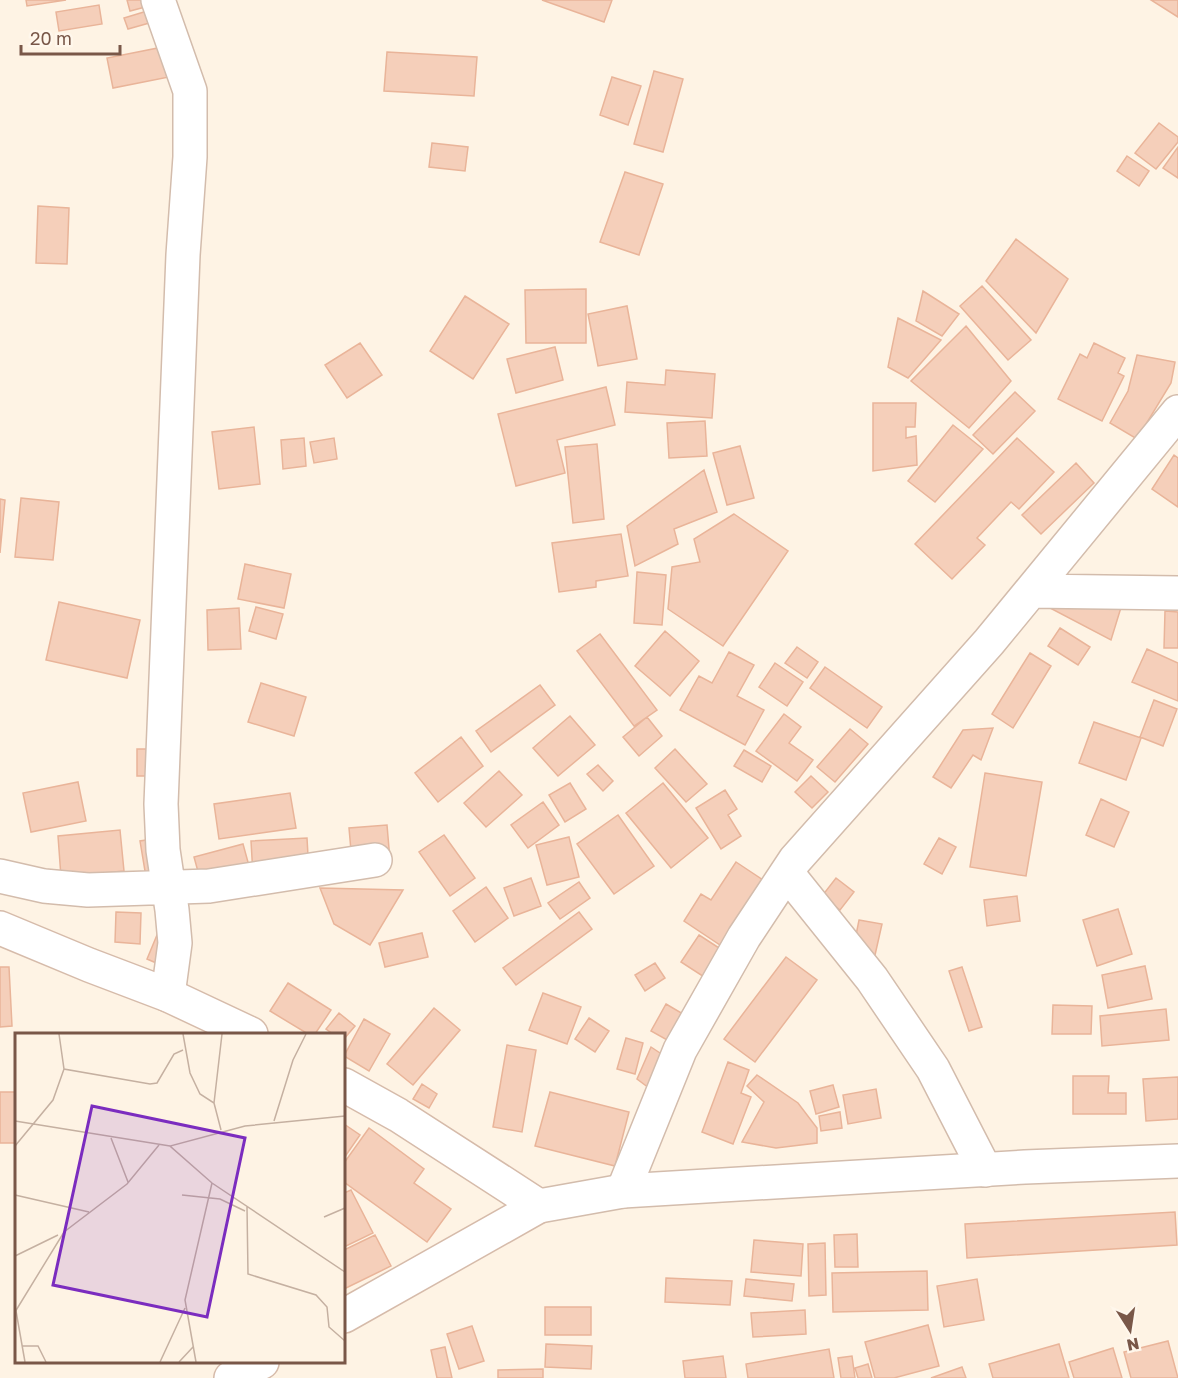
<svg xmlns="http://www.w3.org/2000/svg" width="1178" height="1378" font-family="'Golos Text',sans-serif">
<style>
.building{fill:#f5cfba;stroke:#e9b499;stroke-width:1.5}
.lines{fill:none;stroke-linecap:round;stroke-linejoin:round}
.minor-casing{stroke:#d3bcac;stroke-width:36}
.tertiary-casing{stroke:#d3bcac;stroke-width:36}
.secondary-casing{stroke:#d6bbaa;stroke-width:36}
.minor{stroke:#fff;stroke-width:33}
.tertiary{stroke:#fff;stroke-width:33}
.secondary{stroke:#fff;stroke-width:33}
.inset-road{fill:none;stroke:#c5b0a1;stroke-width:1.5}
.view{fill:#7b2cbf;fill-opacity:0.15;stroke:#7b2cbf;stroke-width:3}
.inset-edge{fill:none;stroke:#795748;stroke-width:3}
</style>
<rect width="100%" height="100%" fill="#fef3e4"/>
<path class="building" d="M26,0H66L27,6Z
M127,0H152L153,5L130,11Z
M542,0H612L604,22Z
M1151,0H1178V17Z
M99,5L102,24L59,31L56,12Z
M157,8L160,20L128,29L124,18Z
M163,47L169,77L113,88L107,58Z
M387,52L477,57L474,96L384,91Z
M654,71L683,79L663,152L634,144Z
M612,77L641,86L628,125L600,115Z
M1159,123L1178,137V142L1156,169L1135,153Z
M432,143L468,147L465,171L429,167Z
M1178,147V178L1163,168Z
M1127,156L1149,171L1139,186L1117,171Z
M625,172L663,184L639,255L600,242Z
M38,206L69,208L67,264L36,263Z
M1016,239L1068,279L1036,333L986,281Z
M982,286L1031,340L1008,360L960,306Z
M586,289V343H526L525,290Z
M923,291L959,314L942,336L916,321Z
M465,296L509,324L473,379L430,351Z
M627,306L637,359L598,366L588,314Z
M898,318L941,340L908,378L888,367Z
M966,326L1011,381L969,428L911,381Z
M360,343L382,375L347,398L325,365Z
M1094,343L1125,358L1118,373L1124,376L1102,421L1058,399L1080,354L1087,358Z
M555,347L563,380L516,393L507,359Z
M1137,355L1175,362L1171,383L1137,439L1110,423L1128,391Z
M666,370L715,374L712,418L625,412L627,382L665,385Z
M606,387L615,425L557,440L565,473L516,486L498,414Z
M1015,392L1035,411L993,454L973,435Z
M873,403H916L915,427H906V438L916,436L917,465L873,471Z
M705,421L707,456L669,458L667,423Z
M953,425L983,449L935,502L908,481Z
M254,427L260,484L219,489L212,432Z
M304,438L306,466L283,469L281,440Z
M334,438L337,459L314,463L310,442Z
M1017,438L1054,472L1019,509L1011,502L977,538L985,545L952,579L915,544Z
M597,444L604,519L573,523L565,447Z
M740,446L754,498L727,505L713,453Z
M1174,455L1178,458V507L1152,489Z
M1076,463L1094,483L1041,534L1022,515Z
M704,470L717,512L674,529L678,544L635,566L627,526Z
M21,498L59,502L53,560L15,557Z
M0,499L5,500L0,553Z
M734,514L788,551L723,646L668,609L672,567L700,562L694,539Z
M621,534L628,576L596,581V587L559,592L552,543Z
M245,564L291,574L284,608L238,599Z
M637,572L666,575L662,625L634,623Z
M1127,588L1111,640L1050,608Z
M59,602L140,620L127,678L46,660Z
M256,607L283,614L276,639L249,631Z
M239,608L241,649L208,650L207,610Z
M1165,611L1178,612V648H1164Z
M1060,628L1090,647L1078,665L1048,646Z
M665,631L699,661L670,696L635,666Z
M600,634L657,710L634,726L577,651Z
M797,647L818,662L807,678L785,663Z
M1147,649L1178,663V701L1132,682Z
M729,652L754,665L737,696L764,710L745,745L680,710L699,676L712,683Z
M1030,653L1051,666L1013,728L992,714Z
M775,663L803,682L787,706L759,687Z
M825,667L882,707L867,728L810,688Z
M261,683L306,697L294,736L248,722Z
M540,685L555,705L491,752L476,731Z
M1154,700L1177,709L1163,746L1140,737Z
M784,714L801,727L789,743L813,760L797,781L756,751Z
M570,716L595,745L558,776L533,748Z
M647,717L662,736L639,756L623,737Z
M1094,722L1141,738L1126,780L1079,763Z
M993,728L981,760L973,755L951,788L933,777L963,730Z
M850,729L868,744L835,782L817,767Z
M461,737L483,766L438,802L415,773Z
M137,749H169V776H137Z
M675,749L707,784L686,802L655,768Z
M744,750L771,766L762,782L734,766Z
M598,765L613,781L603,791L587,774Z
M499,771L522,795L486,827L464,803Z
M985,773L1042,782L1026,876L970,867Z
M811,776L828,792L812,808L795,792Z
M78,782L86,821L31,832L23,793Z
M570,783L586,809L565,822L549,795Z
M663,783L708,838L671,868L626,813Z
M725,790L737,809L728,815L741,836L721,849L696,808Z
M290,793L296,828L219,839L214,804Z
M1101,799L1129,812L1114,847L1086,835Z
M543,802L559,825L528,848L511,825Z
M618,815L654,866L614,894L577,844Z
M387,825L390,860L352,862L349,828Z
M120,830L124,871L61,877L58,836Z
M444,835L475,878L450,896L419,852Z
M166,837L173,872L146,877L140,841Z
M569,837L579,877L547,885L536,845Z
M307,838L309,873L253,875L251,841Z
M939,838L956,847L942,874L924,864Z
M243,844L254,884L205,897L194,857Z
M736,862L763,880L720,945L684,921L701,894L711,900Z
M531,878L541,906L514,916L504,888Z
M836,878L854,892L840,910L822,896Z
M579,882L590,898L560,919L548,903Z
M486,887L508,918L475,942L453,911Z
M320,888L403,890L370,945L334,924Z
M1017,896L1020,921L987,926L984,900Z
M1118,909L1132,954L1097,966L1083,920Z
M116,912L141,913L140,944L115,942Z
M579,912L592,929L516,985L503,968Z
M859,920L882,924L875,955L853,950Z
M422,933L428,957L385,967L379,943Z
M157,935L186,947L175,971L147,959Z
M699,935L736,959L718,986L681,962Z
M786,957L817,980L755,1062L724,1039Z
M655,963L665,978L645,991L635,975Z
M1145,966L1152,999L1108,1008L1102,975Z
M0,967H9L12,1026L0,1027Z
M962,967L982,1027L969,1031L949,971Z
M288,983L331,1010L315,1034H308L270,1011Z
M543,993L581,1007L567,1044L529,1030Z
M666,1004L700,1024L685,1050L651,1031Z
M1053,1005L1092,1006L1091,1034H1052Z
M434,1008L460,1030L413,1085L387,1064Z
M1166,1009L1169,1040L1102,1046L1100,1016Z
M339,1013L355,1026L344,1039V1034H333L326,1029Z
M589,1018L609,1031L595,1052L575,1039Z
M364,1019L390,1034L369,1071L344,1056Z
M626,1038L643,1043L635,1074L617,1069Z
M507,1045L536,1050L522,1132L493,1127Z
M651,1047L681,1067L661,1097L637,1079Z
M728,1062L749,1070L741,1093L751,1097L733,1144L702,1132Z
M757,1075L798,1103L817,1128V1143L776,1148L742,1142L764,1102L747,1086Z
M1073,1076H1109L1108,1093H1126V1114H1073Z
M1178,1077V1119L1146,1121L1143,1079Z
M422,1084L437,1094L429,1108L413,1099Z
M833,1085L839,1107L816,1114L810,1091Z
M876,1089L881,1118L848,1124L843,1095Z
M0,1092H16V1143H0Z
M550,1092L629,1112L615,1166L535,1146Z
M840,1112L842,1128L821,1131L819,1116Z
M344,1124L360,1135L344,1158Z
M369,1128L424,1169L414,1183L451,1209L427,1242L344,1182V1163Z
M351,1190L373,1233L344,1247V1193Z
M1175,1212L1177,1245L967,1258L965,1224Z
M857,1234L858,1267H835L834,1235Z
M375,1235L391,1266L344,1289V1250Z
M754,1240L803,1244L801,1276L751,1272Z
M825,1243L826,1295L809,1296L808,1244Z
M927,1271L928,1310L833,1312L832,1273Z
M666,1278L732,1281L730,1305L665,1302Z
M746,1279L794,1284L792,1301L744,1296Z
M977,1279L984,1320L944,1327L937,1286Z
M545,1307H591V1335H545Z
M805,1310L806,1334L753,1337L751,1313Z
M928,1325L939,1366L894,1378H875L865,1342Z
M472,1326L484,1361L459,1369L447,1334Z
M1168,1341L1178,1378H1131L1124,1352Z
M546,1344L592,1346L591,1369L545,1367Z
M1059,1344L1069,1378H993L989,1364Z
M445,1347L452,1378H437L431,1350Z
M1113,1348L1122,1378H1074L1069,1362Z
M829,1349L834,1378H748L746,1364Z
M723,1356L726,1378H685L683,1361Z
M852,1356L855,1378H841L838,1358Z
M868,1364L872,1378H858L855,1368Z
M962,1367L966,1378H931Z
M543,1369V1378H498V1370Z"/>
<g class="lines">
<g class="minor-casing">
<path id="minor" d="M158,0L190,91V157L183,255L161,804L163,850L172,910L175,943L168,995
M1031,591L1178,593
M787,873L872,979L933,1069L985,1170
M0,876L44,886L88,890L209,886L375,860
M623,1191L680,1050L744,937L795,860L989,642L1178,412"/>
</g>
<g class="tertiary-casing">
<path id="tertiary" d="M539,1206L623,1191L1025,1167L1178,1161"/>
</g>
<g class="secondary-casing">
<path id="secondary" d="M0,928L89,965L168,995L251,1034
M344,1085L398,1115L539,1206L344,1316
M231,1378L262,1362"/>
</g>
<use href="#minor" class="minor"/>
<use href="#tertiary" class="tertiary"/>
<use href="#secondary" class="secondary"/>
</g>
<g transform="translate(15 1033)">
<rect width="330" height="330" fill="#fef3e4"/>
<path class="inset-road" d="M44,1L49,36L135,51L142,50L159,21L168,17M168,1L175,40L185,61L199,70L206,97M199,70L207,1M330,83L230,93L155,113L197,150L330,239M0,88L155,113M259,88L278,27L291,1M96,105L113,149M0,113L38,67L49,36M0,162L74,179M167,162L205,166L230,178M232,174L233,241L301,262L312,274L314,294L330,308M309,184L330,175M0,223L43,202M1,278L10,329M0,279L49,199L112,151L144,112M7,313H23L31,329M145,329L170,275M164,329L178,314M181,329L170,267L197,150"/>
<path class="view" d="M77,73L230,105L192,284L38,252Z"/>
<rect width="330" height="330" class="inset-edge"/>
</g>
<g transform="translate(1130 1330) rotate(168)" stroke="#fff7ec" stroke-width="4.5" paint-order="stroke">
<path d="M0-4.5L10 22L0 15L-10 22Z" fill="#795748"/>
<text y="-9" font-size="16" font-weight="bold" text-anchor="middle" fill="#795748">N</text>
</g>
<path d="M21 45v9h99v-9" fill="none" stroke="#795748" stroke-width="3"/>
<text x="30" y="45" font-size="18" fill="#795748" stroke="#fff7ec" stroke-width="4.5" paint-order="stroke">20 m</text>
</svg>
